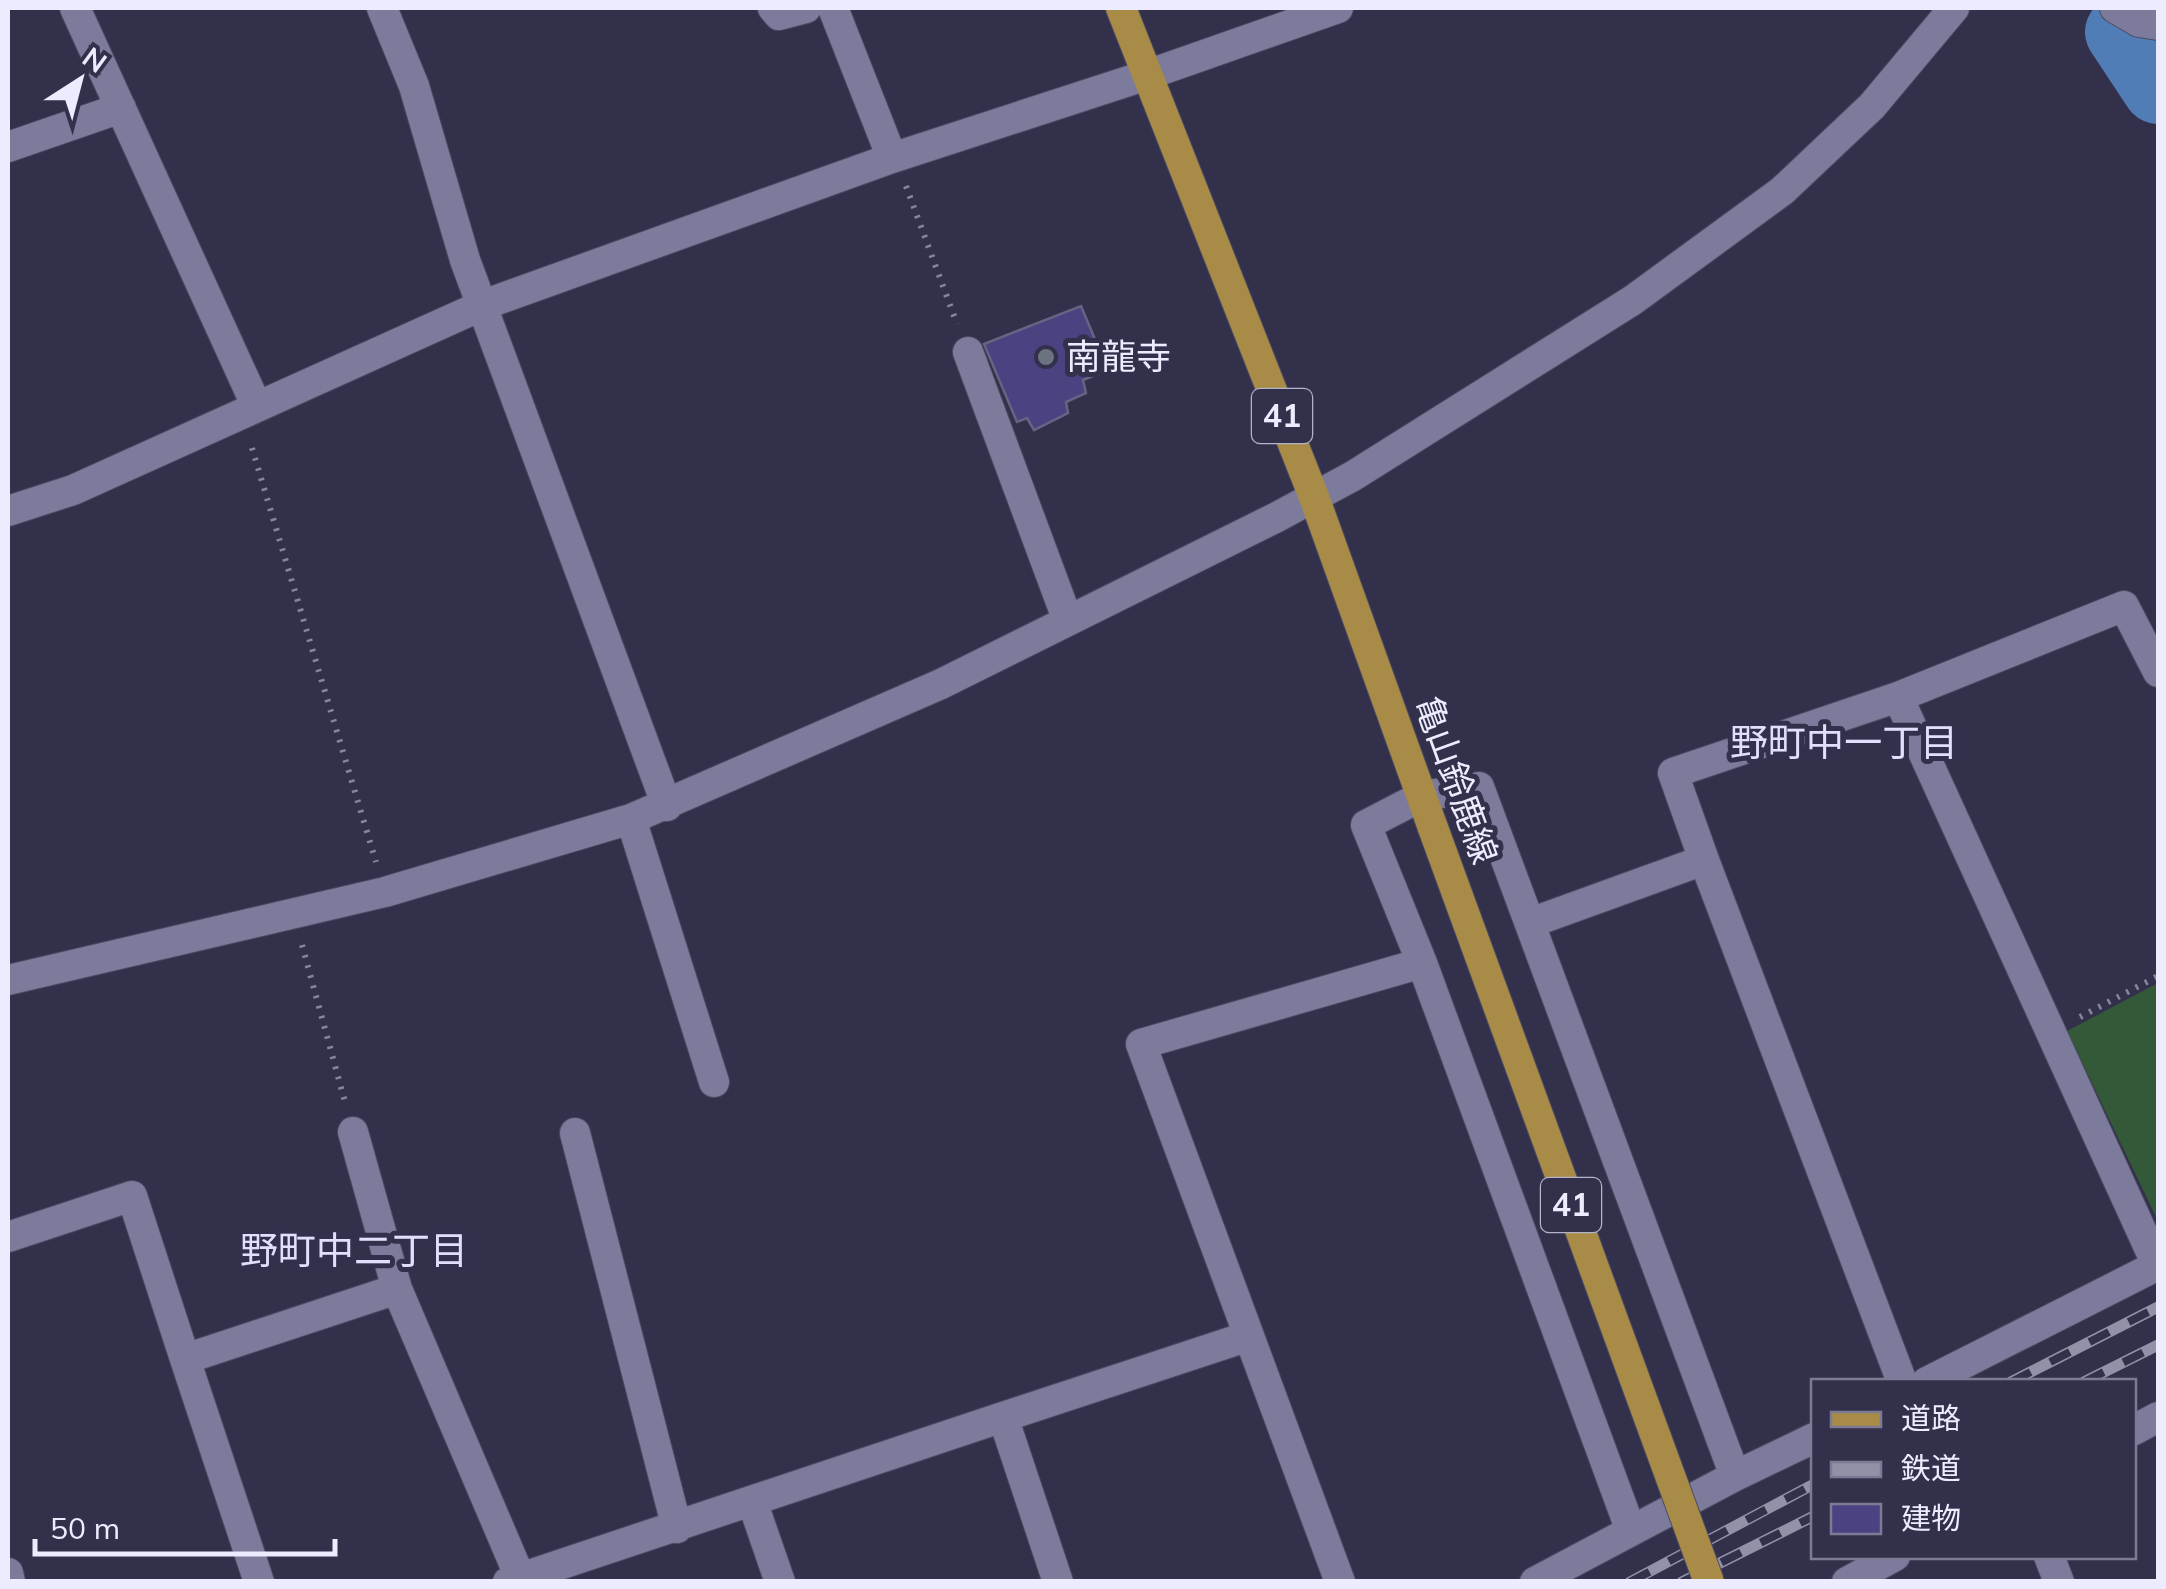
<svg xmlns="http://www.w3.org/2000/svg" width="2166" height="1589" font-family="Mulish,'Noto Sans JP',sans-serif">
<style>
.green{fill:#345938}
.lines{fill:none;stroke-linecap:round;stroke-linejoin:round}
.river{stroke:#507db6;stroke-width:72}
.building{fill:#4b4281;stroke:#656483;stroke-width:2.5}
.minor-casing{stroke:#4d4b62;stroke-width:32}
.major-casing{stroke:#4d4b62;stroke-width:32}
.path{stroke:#87859d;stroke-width:6;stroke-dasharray:2.5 8;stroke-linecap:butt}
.minor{stroke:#7d7b9b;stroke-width:30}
.major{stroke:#a78b46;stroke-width:30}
.rail-casing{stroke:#9391a8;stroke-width:11}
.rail{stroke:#33304c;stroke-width:8;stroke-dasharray:22;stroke-linecap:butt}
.major-bridge-casing{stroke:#4d4b62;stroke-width:32;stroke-linecap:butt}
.major-bridge{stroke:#a78b46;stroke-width:30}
.worship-dot{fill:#6b7280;stroke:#33304c;stroke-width:4}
.labels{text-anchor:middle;stroke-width:10;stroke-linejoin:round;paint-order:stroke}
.shield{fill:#33304c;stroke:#b4b4c9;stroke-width:2.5}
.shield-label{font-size:32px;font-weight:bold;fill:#ececfe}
.poi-label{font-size:35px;fill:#ececfe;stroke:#33304c;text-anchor:start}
.street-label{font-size:35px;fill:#ececfe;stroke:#33304c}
.neighbourhood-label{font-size:38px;fill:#e0dffc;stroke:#33304c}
</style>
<rect width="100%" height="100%" fill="#33304c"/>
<path class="green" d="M2158,983V1221L2067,1031Z"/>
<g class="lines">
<path class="river" d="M2121,32L2158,88"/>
</g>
<path class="building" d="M1081,306L1108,370L1083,380L1086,393L1066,402L1068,413L1034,430L1027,418L1017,422L984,344Z"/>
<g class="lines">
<g class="minor-casing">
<path id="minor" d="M75,8L257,407
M382,8L414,86L465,260L667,806
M773,8L779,15L806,8
M833,8L892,158
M2115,8L2139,22L2158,25
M8,147L121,108
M968,352L1068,621
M8,511L73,490L483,305L892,158L1147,75L1338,8
M1898,697L2157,1265
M631,819L714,1082
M1704,860L1673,773L1898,697L2124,606L2158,672
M1530,923L1704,860L1902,1382
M8,980L385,892L631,819L941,684L1277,517L1353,476L1633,300L1782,191L1872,106L1954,8
M353,1132L397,1289
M575,1133L677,1528
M8,1237L132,1196L185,1359
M1927,1382L2158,1265
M1003,1417L1249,1336
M2134,1430L2158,1417
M752,1501L780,1582
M1631,1531L1735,1476
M2049,1556L2059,1582
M8,1573L10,1582
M259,1582L185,1359L397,1289L522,1582
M508,1582L1003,1417L1058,1582
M1340,1582L1141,1044L1422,963
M1535,1582L1631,1531L1422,963L1366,825L1422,796L1479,787L1735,1476L1814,1438
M1847,1582L1895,1556"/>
</g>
<g class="major-casing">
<path id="major" d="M1121,8L1314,497L1433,828"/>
</g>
<path class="path" d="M906,186L957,324
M252,448L376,862
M302,945L345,1102
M2080,1017L2158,976"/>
<use href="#minor" class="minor"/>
<use href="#major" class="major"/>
<g class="rail-casing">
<path id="rail" d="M2011,1382L2158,1307
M2084,1382L2158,1345
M1630,1582L1814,1484
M1682,1582L1814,1516"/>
</g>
<use href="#rail" class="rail"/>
<g class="major-bridge-casing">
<path id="major-bridge" d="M1433,828L1709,1582"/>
</g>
<use href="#major-bridge" class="major-bridge"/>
</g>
<circle class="worship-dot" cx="1046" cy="357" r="10"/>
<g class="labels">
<g class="shield">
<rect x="1252" y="389" width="60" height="54" rx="8"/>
<rect x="1541" y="1178" width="60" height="54" rx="8"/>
</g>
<g class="shield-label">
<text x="1282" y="427">41</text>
<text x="1571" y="1216">41</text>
</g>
<g class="poi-label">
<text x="1066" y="369">南龍寺</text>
</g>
<g class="street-label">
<text transform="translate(1456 780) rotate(70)" y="12">亀山鈴鹿線</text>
</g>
<g class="neighbourhood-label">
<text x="1844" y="756">野町中一丁目</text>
<text x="354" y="1264">野町中二丁目</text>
</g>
</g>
<rect width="2166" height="1589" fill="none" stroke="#ececfe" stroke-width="20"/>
<rect x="1811" y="1379" width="325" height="180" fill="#33304c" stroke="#7d7b93" stroke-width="2.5"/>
<rect x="1831" y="1412" width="50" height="15" fill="#a78b46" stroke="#7d7b93" stroke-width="2.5"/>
<text x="1901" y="1429" font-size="30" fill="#ececfe">道路</text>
<rect x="1831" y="1462" width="50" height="15" fill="#9391a8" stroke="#7d7b93" stroke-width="2.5"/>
<text x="1901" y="1479" font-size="30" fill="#ececfe">鉄道</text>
<rect x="1831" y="1504" width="50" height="30" fill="#4b4281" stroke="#7d7b93" stroke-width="2.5"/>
<text x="1901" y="1529" font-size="30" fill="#ececfe">建物</text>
<g transform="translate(80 80) rotate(36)" stroke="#33304c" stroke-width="8" paint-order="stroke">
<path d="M0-8L18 38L0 25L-18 38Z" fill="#ececfe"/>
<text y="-15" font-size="28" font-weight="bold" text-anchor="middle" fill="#ececfe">N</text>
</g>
<path d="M35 1539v15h300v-15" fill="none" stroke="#ececfe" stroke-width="5"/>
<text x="50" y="1539" font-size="30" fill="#ececfe" stroke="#33304c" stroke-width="8" paint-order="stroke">50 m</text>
</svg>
